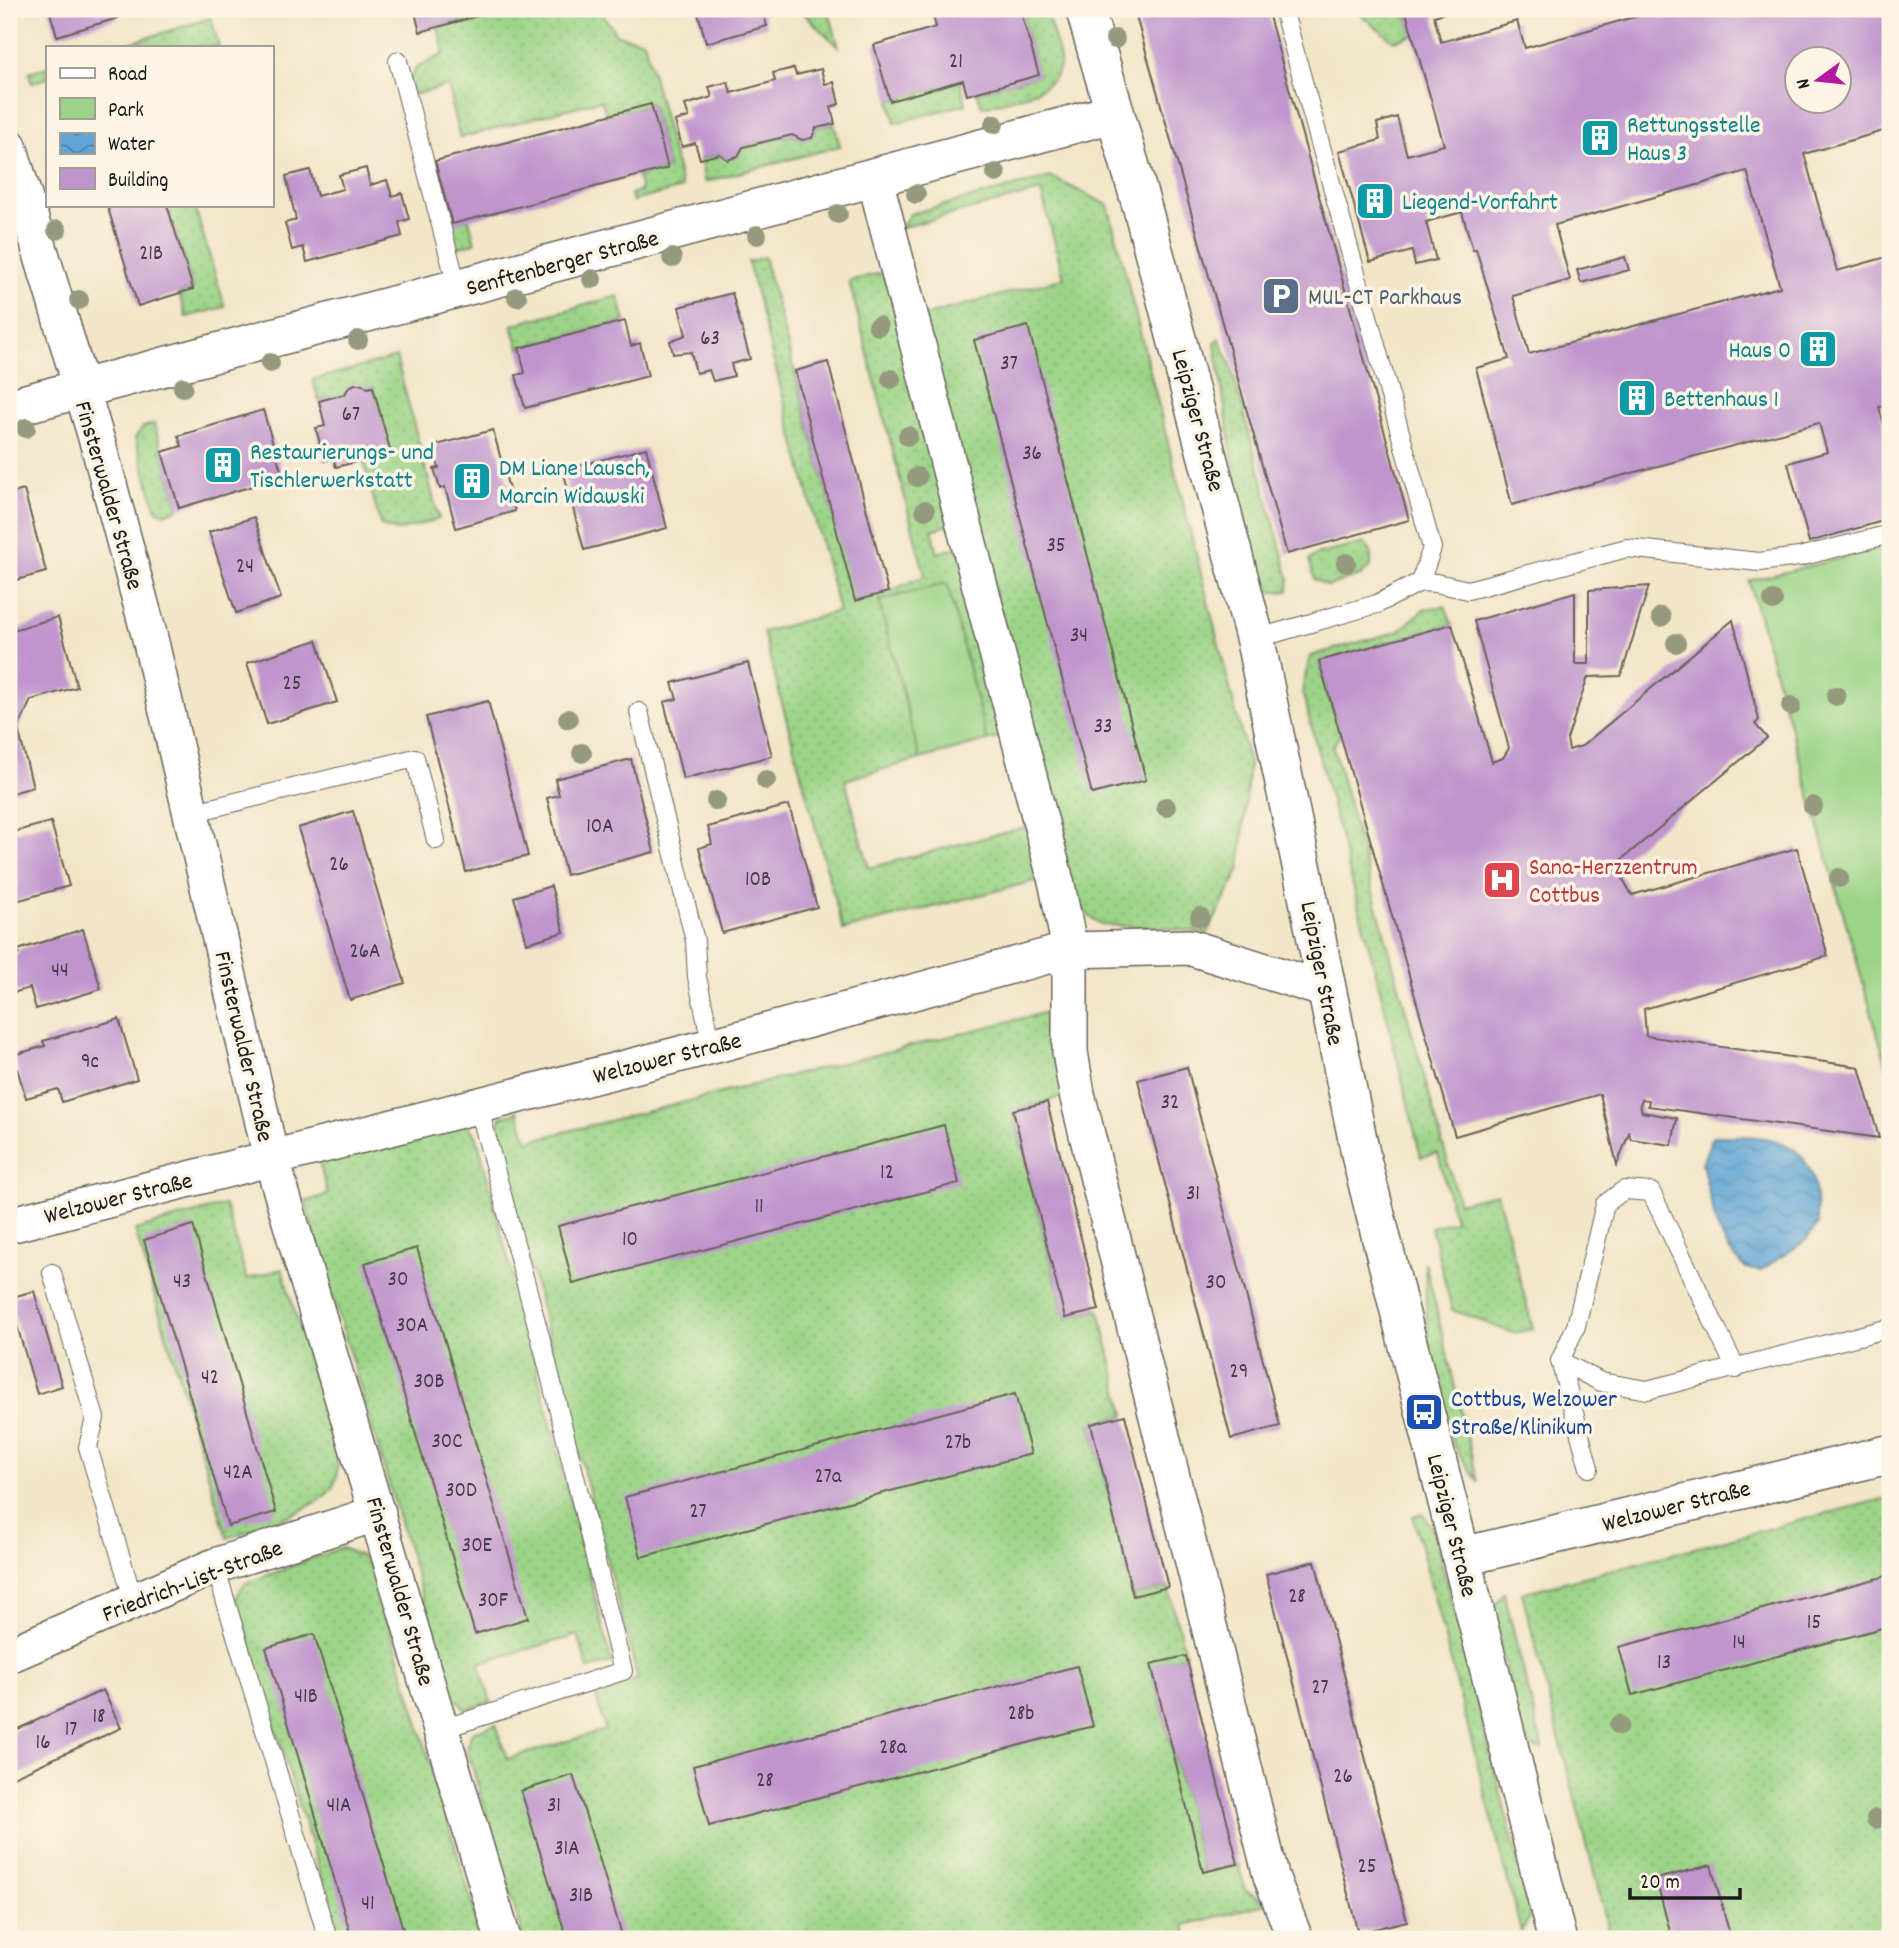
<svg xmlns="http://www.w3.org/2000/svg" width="1899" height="1948" font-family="Dekko,sans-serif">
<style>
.grass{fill:url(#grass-dots);stroke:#5c7852;stroke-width:2}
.park{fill:#9cd487;stroke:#5c7852;stroke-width:2}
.water{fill:url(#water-waves);stroke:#3e6179;stroke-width:2}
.building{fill:#c095cd;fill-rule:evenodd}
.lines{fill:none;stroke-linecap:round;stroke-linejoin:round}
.service-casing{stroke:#676258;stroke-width:20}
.minor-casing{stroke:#676258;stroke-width:38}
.tertiary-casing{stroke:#676258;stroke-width:41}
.service{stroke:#fff;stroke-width:18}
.minor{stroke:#fff;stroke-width:35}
.tertiary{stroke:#fff;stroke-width:38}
.tree{fill:#959a7e}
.labels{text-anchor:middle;stroke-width:7;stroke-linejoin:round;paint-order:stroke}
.number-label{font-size:21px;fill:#453a48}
.culture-label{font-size:24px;fill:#0d838f;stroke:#fcf5e5;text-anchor:start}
.street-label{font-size:24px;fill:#1c1c1c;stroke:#fcf5e5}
.service-label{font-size:24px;fill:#4e5e75;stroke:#fcf5e5;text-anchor:start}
.health-label{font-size:24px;fill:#be3a42;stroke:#fcf5e5;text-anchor:start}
.transit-label{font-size:24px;fill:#164399;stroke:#fcf5e5;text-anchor:start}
</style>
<defs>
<pattern id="grass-dots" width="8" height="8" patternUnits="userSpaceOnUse" patternTransform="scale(1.75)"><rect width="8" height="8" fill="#9cd487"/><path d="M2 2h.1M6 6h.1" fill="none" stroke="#86b574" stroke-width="1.8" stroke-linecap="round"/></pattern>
<pattern id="water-waves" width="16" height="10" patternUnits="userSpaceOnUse" patternTransform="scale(1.75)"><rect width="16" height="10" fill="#5fa6d6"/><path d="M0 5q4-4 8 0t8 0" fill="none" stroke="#4e86ad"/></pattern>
</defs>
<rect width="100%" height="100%" fill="#fcf5e5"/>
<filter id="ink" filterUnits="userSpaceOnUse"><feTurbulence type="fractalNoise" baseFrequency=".0143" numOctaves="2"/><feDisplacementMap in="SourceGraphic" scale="14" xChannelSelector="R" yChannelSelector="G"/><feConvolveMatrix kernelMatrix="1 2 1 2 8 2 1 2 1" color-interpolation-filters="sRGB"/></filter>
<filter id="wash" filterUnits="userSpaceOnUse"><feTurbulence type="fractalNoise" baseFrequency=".00686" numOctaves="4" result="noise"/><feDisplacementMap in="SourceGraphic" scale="28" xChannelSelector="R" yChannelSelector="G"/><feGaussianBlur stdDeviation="1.57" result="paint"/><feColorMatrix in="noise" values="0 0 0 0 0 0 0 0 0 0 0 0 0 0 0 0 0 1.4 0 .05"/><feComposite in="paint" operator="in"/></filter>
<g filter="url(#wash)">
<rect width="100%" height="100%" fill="#f2e5c8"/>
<path class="grass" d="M506,9H602L603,15L617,35L644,41L682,188L633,201L631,194L641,190L637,176L668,168L651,104L607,116L601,100L460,138L451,105L453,104L448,86L413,95L409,81L416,68L444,54L438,27Z
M799,9H828L839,47Z
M1020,9H1045C1048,20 1061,53 1060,63C1058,94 1005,100 982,107L977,92L1038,75Z
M1356,9H1405L1413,35L1394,41L1357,12Z
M211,18L219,47H116L120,46Z
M47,67V78L32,83L29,72Z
M960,81L966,104L895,123L890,101Z
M834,124L840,146L705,182L700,159L720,154L728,159L738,156L743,147L792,135L802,140L812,137L816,128Z
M435,161L452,223L469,219L475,243L456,248L452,244L430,162Z
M1051,177L1108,205L1249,764L1240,869L1207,934L1163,927L1102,925L1089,916L1081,907L1067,870L923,316L1064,278L1041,191L900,228L910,214Z
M167,205H194L225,307L186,317L179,294L193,289Z
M764,257L856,601L888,592L925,576L849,281L888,271L953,524L932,530L938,553L959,547L1007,735L987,741L947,583L879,601L920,759L845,780L869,868L1033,825L1047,878L843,930L763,632L839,611L748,262Z
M618,296L625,321L519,348L512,325Z
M1219,338L1230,363L1289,578L1288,591L1273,592L1260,582L1238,494L1215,342Z
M396,357L439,519L398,531L381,526L363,460L390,452L373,387L319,401L313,380Z
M154,424L179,508L166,514L157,511L135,438L143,427Z
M1365,543L1371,552V566L1360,576L1328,586L1315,580L1309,560L1316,555Z
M1445,606L1452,624L1319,662L1340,734L1333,747L1459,1203L1497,1193L1533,1329L1513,1333L1452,1310L1431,1227L1455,1221L1438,1153L1421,1157L1376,973L1302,691L1310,656L1399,631L1424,609Z
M1059,1009L1065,1096L1013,1111L1065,1318L1099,1310L1125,1415L1091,1424L1133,1596L1168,1587L1186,1656L1151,1665L1203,1872L1238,1864L1245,1890L1269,1903L1185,1925L1188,1939H524L467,1749L472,1732L496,1724L507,1759L605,1730L595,1691L638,1679L496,1134L501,1117L518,1111L528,1141Z
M466,1123L477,1137L612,1663L588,1669L578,1635L479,1663L491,1702L466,1710L451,1693L305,1202L328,1194L319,1162Z
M225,1205L247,1279L282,1269L333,1439C336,1454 340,1467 335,1482C327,1508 252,1529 227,1538L135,1230Z
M1425,1262L1478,1482C1470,1469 1459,1455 1452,1441C1425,1385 1427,1323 1425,1262Z
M1890,1497V1939H1611L1522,1593Z
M1423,1513L1434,1533L1530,1908L1529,1919L1521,1931L1413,1516Z
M341,1548L361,1556L374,1574L483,1939H340L236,1598L244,1584Z
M1504,1593L1543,1750L1525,1746L1494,1623V1607Z"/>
<path class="park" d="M1890,546V1078L1749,581Z
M947,583L987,741L920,759L879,601Z"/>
<path class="water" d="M1713,1136C1754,1136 1801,1132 1813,1180C1817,1194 1816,1210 1818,1224L1805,1241L1760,1271L1745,1268L1728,1249L1716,1224L1702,1163Z"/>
<g id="blocks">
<path class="building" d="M49,9H115L118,18L57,36Z
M414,9H487L488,13L420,32Z
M697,9H762L767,26L706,43Z
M931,9H1020L1039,75L967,95L963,80L890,101L874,45L936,27Z
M1134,9H1267L1409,520L1287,554Z
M1405,9H1458L1434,16L1441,42L1517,21L1525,48L1662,9H1890V129L1804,154L1837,271L1890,256V404L1879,407L1887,435L1890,434V519L1809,542L1788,463L1827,452L1819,423L1512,505L1476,368L1509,359L1476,249L1473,250L1462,212L1426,222L1436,260L1415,265L1412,251L1370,262L1339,151L1380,140L1377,123L1397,117L1407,155L1444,145ZM1798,60H1840V102H1798ZM1747,171L1780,287L1529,354L1513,296L1570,280L1555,225Z
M794,68L796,75L821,69L825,84L834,82L839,104L831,107L835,124L816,128L812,138L802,140L792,135L743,147L738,156L728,160L720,154L700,159L695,143L682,147L675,121L689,117L685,105L712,97L709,87L728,82L731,93L775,81L773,73Z
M651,104L668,168L452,224L435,161Z
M366,168L370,185L387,180L392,196L402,193L409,219L399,222L402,236L307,262L303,247L292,250L285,223L296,220L286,176L310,170L317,196L343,189L339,175Z
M107,205H167L193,289L138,306Z
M1625,257L1629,270L1581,283L1577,270Z
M732,293L750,359L731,364L734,376L713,381L709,370L696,373L691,352L673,354L670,341L686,335L679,307Z
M625,321L631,346L640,343L648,376L525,408L516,375L525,373L519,348Z
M1028,326L1146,780L1092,794L974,340Z
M828,362L888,592L855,601L795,371Z
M355,384H362L368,388L373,387L391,453L336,467L333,458L324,461L316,428L325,426L319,401L345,394L349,387Z
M263,410L283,477L179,508L162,452L182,446L178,436Z
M493,430L515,511L456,528L445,487L440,489L436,475L434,469L439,468L433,446Z
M646,448L667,528L584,550L563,470Z
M24,490L46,572L9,582V494Z
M254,517L281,598L236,613L209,532Z
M1649,586L1621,676L1588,677L1567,739L1569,750L1582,746L1733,620L1759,720L1755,724L1767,738L1615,865L1632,895L1797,848L1828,956L1644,1009L1646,1036L1859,1067L1879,1138L1648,1106L1649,1100L1642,1099L1640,1105L1642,1112L1677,1118L1672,1145L1631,1139L1629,1133L1617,1165L1600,1094L1455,1136L1319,661L1452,624L1492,762L1503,758L1509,748L1474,621L1575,592V664H1589V590Z
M58,617L77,687L31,700L18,729L33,787L9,794V631Z
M317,640L337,702L267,724L247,663Z
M748,663L772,756L683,779L664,702L677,699L672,683Z
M488,701L528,856L466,872L426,717Z
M631,759L654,852L566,875L547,798L559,795L555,779Z
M789,805L817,907L722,933L699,848L712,844L708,827Z
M353,811L405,983L350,1000L298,828Z
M51,822L69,886L9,903V833Z
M551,886L564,932L527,943L514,897Z
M83,929L101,989L36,1009L30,988L9,994V957L19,954L18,950Z
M119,1019L137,1079L62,1102L58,1089L26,1098L13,1055L45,1046L43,1041Z
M1187,1067L1280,1426L1231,1439L1138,1080Z
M1047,1102L1099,1310L1065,1318L1013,1110Z
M944,1125L959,1183L573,1284L558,1226Z
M193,1225L276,1512L228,1526L144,1240Z
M417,1248L528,1618L475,1634L365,1263Z
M34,1291L62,1386L37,1394L9,1298Z
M1015,1394L1031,1454L641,1557L625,1497Z
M1125,1415L1168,1587L1133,1596L1091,1424Z
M1315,1561L1407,1921L1358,1933L1266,1574Z
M1890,1575V1626L1632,1695L1619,1647Z
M314,1634L347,1742L406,1939H352L266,1648Z
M1186,1656L1238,1864L1203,1872L1151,1664Z
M1077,1666L1093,1726L709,1826L693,1766Z
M103,1690L121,1728L9,1779V1733Z
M573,1775L600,1861L623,1939H567L521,1791Z
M1711,1865L1731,1939H1672L1656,1879Z"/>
</g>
</g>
<g filter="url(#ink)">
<use href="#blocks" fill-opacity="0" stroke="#676258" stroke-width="2"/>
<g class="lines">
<g class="service-casing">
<path id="service" d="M398,61L458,290
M1420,582L1436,583L1468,590L1627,548L1759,562L1799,557L1890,534
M1255,639L1377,604L1420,582L1432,548L1283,9
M639,712L695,941L697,977L712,1046
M191,813L415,758L436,840
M52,1273L95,1418L88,1447L134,1602
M1560,1361L1601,1382L1647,1390L1890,1328
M1589,1468L1560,1361L1576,1326L1605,1204L1624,1190L1651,1192L1736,1369
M215,1566L328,1939
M442,1729L623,1671L545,1355L478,1105"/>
</g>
<g class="minor-casing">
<path id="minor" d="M9,146L100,451L149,634L271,1157L503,1939
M875,179L1057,885L1070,950V1052L1077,1094L1271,1876L1295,1939
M9,1225L712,1046L1070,950L1189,947L1326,990
M9,1655L215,1566L378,1513"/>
</g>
<g class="tertiary-casing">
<path id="tertiary" d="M1085,9L1144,214L1255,639L1362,1161L1557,1939
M9,408L1115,113
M1461,1557L1890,1454"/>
</g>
<use href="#service" class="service"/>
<use href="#minor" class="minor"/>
<use href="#tertiary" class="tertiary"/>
</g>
<g class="tree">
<circle cx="1115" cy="39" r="10"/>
<circle cx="994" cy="124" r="10"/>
<circle cx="996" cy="173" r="10"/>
<circle cx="916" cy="194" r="10"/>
<circle cx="838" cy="214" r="10"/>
<circle cx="57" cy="230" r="10"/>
<circle cx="757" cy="235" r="10"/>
<circle cx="672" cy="258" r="10"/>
<circle cx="592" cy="279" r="10"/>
<circle cx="517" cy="297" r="10"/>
<circle cx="79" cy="300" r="10"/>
<circle cx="878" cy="326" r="10"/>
<circle cx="358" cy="340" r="10"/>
<circle cx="270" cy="363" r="10"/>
<circle cx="891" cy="379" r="10"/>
<circle cx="183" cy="387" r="10"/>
<circle cx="26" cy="428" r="10"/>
<circle cx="908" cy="436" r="10"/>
<circle cx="917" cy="477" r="10"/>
<circle cx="925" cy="510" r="10"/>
<circle cx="1346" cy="563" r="10"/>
<circle cx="1773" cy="601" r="10"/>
<circle cx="1661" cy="617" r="10"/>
<circle cx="1676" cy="643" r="10"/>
<circle cx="1836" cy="696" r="10"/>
<circle cx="1791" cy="706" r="10"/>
<circle cx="568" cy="719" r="10"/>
<circle cx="582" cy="753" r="10"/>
<circle cx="766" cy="780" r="10"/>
<circle cx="716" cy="801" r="10"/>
<circle cx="1813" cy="806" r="10"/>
<circle cx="1166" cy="807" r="10"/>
<circle cx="1839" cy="878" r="10"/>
<circle cx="1200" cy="917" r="10"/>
<circle cx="1619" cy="1725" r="10"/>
<circle cx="1876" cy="1819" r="10"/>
</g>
</g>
<defs>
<g id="building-square" transform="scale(2.0125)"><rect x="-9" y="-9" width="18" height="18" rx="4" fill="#0f9aa8" stroke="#fcf5e5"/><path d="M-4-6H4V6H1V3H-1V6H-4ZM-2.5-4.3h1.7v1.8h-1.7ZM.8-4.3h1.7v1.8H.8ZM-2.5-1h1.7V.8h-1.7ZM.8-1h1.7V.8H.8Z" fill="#fff"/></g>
<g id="parking-square" transform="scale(2.0125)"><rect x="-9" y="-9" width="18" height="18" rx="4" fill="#5c6f8a" stroke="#fcf5e5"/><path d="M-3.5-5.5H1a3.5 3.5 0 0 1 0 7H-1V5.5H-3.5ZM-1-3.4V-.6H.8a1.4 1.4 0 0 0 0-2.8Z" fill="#fff"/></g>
<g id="hospital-square" transform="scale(2.0125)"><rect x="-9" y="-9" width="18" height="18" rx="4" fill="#e0444e" stroke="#fcf5e5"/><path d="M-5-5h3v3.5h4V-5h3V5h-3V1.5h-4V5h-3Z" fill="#fff"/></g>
<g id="bus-square" transform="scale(2.0125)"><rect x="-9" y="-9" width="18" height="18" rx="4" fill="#1a4fb4" stroke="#fcf5e5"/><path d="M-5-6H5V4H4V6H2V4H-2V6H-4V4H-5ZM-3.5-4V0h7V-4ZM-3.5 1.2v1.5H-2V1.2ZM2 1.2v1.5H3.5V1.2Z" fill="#fff"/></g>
</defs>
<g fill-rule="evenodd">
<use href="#building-square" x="1600" y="138"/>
<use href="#building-square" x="1375" y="201"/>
<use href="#parking-square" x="1281" y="296"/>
<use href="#building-square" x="1818" y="349"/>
<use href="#building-square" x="1637" y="398"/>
<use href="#building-square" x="223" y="465"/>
<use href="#building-square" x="472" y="481"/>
<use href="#hospital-square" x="1502" y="880"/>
<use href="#bus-square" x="1424" y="1412"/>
</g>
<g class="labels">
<g class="number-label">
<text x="956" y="67">21</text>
<text x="151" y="259">21B</text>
<text x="710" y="344">63</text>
<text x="1009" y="369">37</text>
<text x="351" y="420">67</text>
<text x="1032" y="459">36</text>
<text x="1056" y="551">35</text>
<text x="245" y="572">24</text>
<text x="1079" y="641">34</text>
<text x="292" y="689">25</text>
<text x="1103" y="732">33</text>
<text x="600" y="832">10A</text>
<text x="339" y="870">26</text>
<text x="758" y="885">10B</text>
<text x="365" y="957">26A</text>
<text x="60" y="976">44</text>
<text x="90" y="1067">9c</text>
<text x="1170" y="1108">32</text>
<text x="887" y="1178">12</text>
<text x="1193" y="1199">31</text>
<text x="759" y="1212">11</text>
<text x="630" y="1245">10</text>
<text x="398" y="1285">30</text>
<text x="182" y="1287">43</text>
<text x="1216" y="1288">30</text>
<text x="412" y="1331">30A</text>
<text x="1239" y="1377">29</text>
<text x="210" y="1383">42</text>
<text x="429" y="1387">30B</text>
<text x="447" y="1447">30C</text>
<text x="958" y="1448">27b</text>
<text x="238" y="1478">42A</text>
<text x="828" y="1482">27a</text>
<text x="461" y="1496">30D</text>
<text x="698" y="1517">27</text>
<text x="477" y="1551">30E</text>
<text x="1297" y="1602">28</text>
<text x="493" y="1606">30F</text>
<text x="1814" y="1628">15</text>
<text x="1739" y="1648">14</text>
<text x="1664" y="1668">13</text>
<text x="1320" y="1693">27</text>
<text x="306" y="1702">41B</text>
<text x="1021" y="1719">28b</text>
<text x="99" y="1722">18</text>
<text x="71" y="1735">17</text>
<text x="43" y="1748">16</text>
<text x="893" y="1753">28a</text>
<text x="1343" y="1782">26</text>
<text x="765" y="1786">28</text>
<text x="339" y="1811">41A</text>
<text x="554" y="1811">31</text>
<text x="567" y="1854">31A</text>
<text x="1367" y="1872">25</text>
<text x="581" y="1901">31B</text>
<text x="368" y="1909">41</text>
</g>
<g class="culture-label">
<text x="1627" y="132">Rettungsstelle<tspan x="1627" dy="28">Haus 3</tspan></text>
<text x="1402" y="209">Liegend-Vorfahrt</text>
<text x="1791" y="357" text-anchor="end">Haus 0</text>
<text x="1664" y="406">Bettenhaus 1</text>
<text x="250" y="459">Restaurierungs- und<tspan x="250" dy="28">Tischlerwerkstatt</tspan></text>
<text x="499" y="475">DM Liane Lausch,<tspan x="499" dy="28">Marcin Widawski</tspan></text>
</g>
<g class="street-label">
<text transform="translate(562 262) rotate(-15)" y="8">Senftenberger Straße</text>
<text transform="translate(1199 420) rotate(75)" y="8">Leipziger Straße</text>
<text transform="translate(110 495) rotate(74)" y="8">Finsterwalder Straße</text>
<text transform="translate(1323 973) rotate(79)" y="8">Leipziger Straße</text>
<text transform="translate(245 1046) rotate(77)" y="8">Finsterwalder Straße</text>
<text transform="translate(667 1057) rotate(-14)" y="8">Welzower Straße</text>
<text transform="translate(118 1197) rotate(-14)" y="8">Welzower Straße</text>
<text transform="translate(1676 1505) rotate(-14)" y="8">Welzower Straße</text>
<text transform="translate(1453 1525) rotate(76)" y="8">Leipziger Straße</text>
<text transform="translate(192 1580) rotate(-21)" y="8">Friedrich-List-Straße</text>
<text transform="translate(401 1591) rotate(74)" y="8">Finsterwalder Straße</text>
</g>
<g class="service-label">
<text x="1308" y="304">MUL-CT Parkhaus</text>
</g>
<g class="health-label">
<text x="1529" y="874">Sana-Herzzentrum<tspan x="1529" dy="28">Cottbus</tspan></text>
</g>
<g class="transit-label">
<text x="1451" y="1406">Cottbus, Welzower<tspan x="1451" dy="28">Straße/Klinikum</tspan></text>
</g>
</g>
<rect width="1899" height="1948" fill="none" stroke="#fcf5e5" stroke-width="35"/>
<rect x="46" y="46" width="228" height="161" fill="#fcf5e5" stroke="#a29e95" stroke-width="2"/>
<rect x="60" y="68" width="35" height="10" fill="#ffffff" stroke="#a29e95" stroke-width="2"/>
<text x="108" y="80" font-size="21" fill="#1c1c1c">Road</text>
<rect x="60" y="98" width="35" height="21" fill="#9cd487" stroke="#a29e95" stroke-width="2"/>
<text x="108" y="116" font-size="21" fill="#1c1c1c">Park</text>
<rect x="60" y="133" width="35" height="21" fill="url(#water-waves)" stroke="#a29e95" stroke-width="2"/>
<text x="108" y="150" font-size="21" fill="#1c1c1c">Water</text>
<rect x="60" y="168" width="35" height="21" fill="#c095cd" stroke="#a29e95" stroke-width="2"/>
<text x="108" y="186" font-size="21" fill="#1c1c1c">Building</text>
<g transform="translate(1818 80) rotate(255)"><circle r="33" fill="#fcf5e5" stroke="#a29e95" stroke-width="2"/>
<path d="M0-5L12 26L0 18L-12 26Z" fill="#b5179e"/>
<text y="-10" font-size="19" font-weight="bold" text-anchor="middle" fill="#1c1c1c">N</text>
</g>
<path d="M1630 1888v10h110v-10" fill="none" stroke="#1c1c1c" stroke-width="3.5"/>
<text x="1640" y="1888" font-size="21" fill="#1c1c1c" stroke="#fcf5e5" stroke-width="5" paint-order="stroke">20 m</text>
</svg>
